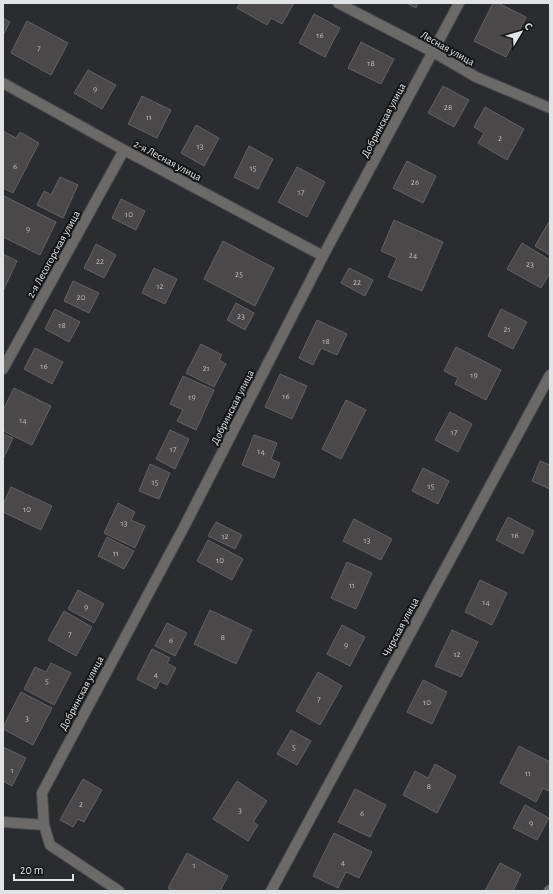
<svg xmlns="http://www.w3.org/2000/svg" width="553" height="894" font-family="'Alegreya Sans',sans-serif">
<style>
.building{fill:#4b4849;stroke:#646162}
.lines{fill:none;stroke-linecap:round;stroke-linejoin:round}
.minor-casing{stroke:#47494c;stroke-width:12}
.minor{stroke:#6b6a69;stroke-width:10}
.labels{text-anchor:middle;stroke-width:4;stroke-linejoin:round;paint-order:stroke}
.number-label{font-size:9px;fill:#bcbcbe}
.street-label{font-size:11px;fill:#e2e3e5;stroke:#141516}
</style>
<rect width="100%" height="100%" fill="#2a2c2f"/>
<path class="building" d="M240,3H294L282,24L271,18L267,25L237,8Z
M407,3H418L416,8Z
M493,3H498L526,17L506,57L474,41Z
M314,14L340,28L325,57L299,43Z
M3,18L10,22L3,35Z
M27,21L68,43L51,75L11,53Z
M361,42L394,59L381,84L348,68Z
M88,70L116,85L102,109L74,93Z
M443,86L469,100L454,127L428,113Z
M142,96L171,110L157,138L128,124Z
M485,107L524,129L507,160L478,143L484,133L474,127Z
M196,125L219,138L204,166L181,153Z
M3,131L16,138L20,132L39,143L13,193L3,188Z
M249,146L273,159L258,189L234,177Z
M407,161L436,176L423,203L393,188Z
M297,167L325,182L307,217L278,202Z
M60,177L78,185L63,218L37,205L44,191L51,195Z
M4,196L56,222L40,255L3,237V197Z
M121,199L145,211L136,230L112,218Z
M394,220L443,242L422,291L388,277L397,258L381,251Z
M550,220V255L535,246Z
M223,241L274,268L255,306L204,279Z
M522,243L550,260V273L541,288L507,269Z
M96,244L116,255L104,278L84,268Z
M3,254L17,261L3,291Z
M154,268L177,279L165,304L142,293Z
M349,268L373,280L365,296L341,283Z
M73,281L99,293L89,313L64,301Z
M236,303L254,313L245,330L227,320Z
M55,309L80,322L69,342L45,329Z
M501,309L527,322L513,349L488,336Z
M317,320L347,334L337,355L321,348L313,365L299,358Z
M201,344L222,355L219,360L226,364L214,387L186,373Z
M456,347L501,370L486,400L455,384L458,378L444,371Z
M35,348L63,362L52,384L24,369Z
M280,374L307,386L292,419L265,407Z
M183,376L214,390L196,430L177,421L183,410L170,404Z
M14,388L51,406L32,445L3,431V410Z
M346,400L366,410L341,459L322,449Z
M450,412L472,424L458,452L435,440Z
M170,430L189,439L175,469L156,459Z
M3,434L13,438L3,459Z
M254,435L277,443L271,459L280,463L274,478L242,465Z
M540,461L550,465V489L532,481Z
M150,464L170,473L159,499L139,491Z
M423,468L449,481L438,504L412,491Z
M11,487L52,506L41,530L3,512V505Z
M118,503L135,512L131,520L145,526L135,548L104,533Z
M508,517L534,531L523,554L496,540Z
M354,519L392,539L381,560L343,541Z
M216,522L242,535L235,549L208,536Z
M107,537L134,551L124,569L98,556Z
M208,540L243,559L232,580L197,561Z
M347,562L372,573L356,609L331,598Z
M480,580L507,593L492,625L465,612Z
M78,590L104,604L94,623L68,609Z
M210,610L252,630L236,664L194,644Z
M64,611L92,627L76,656L48,640Z
M167,623L187,633L175,656L155,646Z
M342,625L365,637L350,666L327,654Z
M452,630L478,642L461,677L435,666Z
M152,649L170,658L167,663L176,668L167,685L160,681L156,689L137,679Z
M51,663L71,673L54,705L24,689L35,667L46,672Z
M318,672L342,686L320,725L296,711Z
M423,680L447,692L432,724L407,712Z
M21,692L52,708L33,745L3,729V727Z
M291,730L311,741L297,765L277,754Z
M519,746L550,762V787L548,791L543,788L536,802L500,783Z
M3,747L26,758L12,786L3,781Z
M435,764L456,776L437,813L403,795L415,771L428,778Z
M83,779L102,790L84,822L78,819L73,827L60,820Z
M237,781L267,801L253,822L258,825L248,841L213,819Z
M355,789L386,805L370,837L338,822Z
M525,805L549,818L537,840L513,828Z
M334,833L372,852L359,878L346,872L338,888L313,876Z
M187,853L228,876L220,891H172L168,888Z
M500,863L521,874L513,891H485Z"/>
<g class="lines">
<g class="minor-casing">
<path id="minor" d="M338,3L433,52L476,77L550,108
M3,83L124,150L323,256
M3,369L124,150
M3,822L44,825L50,845L119,891
M44,825L42,793L185,525L323,256L459,3
M271,891L550,375
M549,891L550,890"/>
</g>
<use href="#minor" class="minor"/>
</g>
<g class="labels">
<g class="number-label">
<text x="320" y="38">16</text>
<text x="39" y="51">7</text>
<text x="371" y="66">18</text>
<text x="95" y="92">9</text>
<text x="448" y="110">28</text>
<text x="149" y="120">11</text>
<text x="500" y="141">2</text>
<text x="200" y="149">13</text>
<text x="15" y="169">6</text>
<text x="253" y="171">15</text>
<text x="415" y="185">26</text>
<text x="301" y="195">17</text>
<text x="129" y="217">10</text>
<text x="28" y="232">9</text>
<text x="413" y="258">24</text>
<text x="100" y="264">22</text>
<text x="530" y="267">23</text>
<text x="239" y="277">25</text>
<text x="357" y="285">22</text>
<text x="160" y="289">12</text>
<text x="81" y="300">20</text>
<text x="241" y="319">23</text>
<text x="62" y="328">18</text>
<text x="507" y="332">21</text>
<text x="326" y="344">18</text>
<text x="44" y="369">16</text>
<text x="206" y="371">21</text>
<text x="474" y="378">19</text>
<text x="286" y="399">16</text>
<text x="192" y="400">19</text>
<text x="23" y="423">14</text>
<text x="454" y="435">17</text>
<text x="173" y="452">17</text>
<text x="261" y="454">14</text>
<text x="155" y="485">15</text>
<text x="431" y="489">15</text>
<text x="27" y="512">10</text>
<text x="124" y="526">13</text>
<text x="515" y="538">16</text>
<text x="225" y="539">12</text>
<text x="367" y="543">13</text>
<text x="116" y="556">11</text>
<text x="220" y="563">10</text>
<text x="352" y="588">11</text>
<text x="486" y="605">14</text>
<text x="86" y="610">9</text>
<text x="70" y="637">7</text>
<text x="223" y="640">8</text>
<text x="171" y="643">6</text>
<text x="346" y="648">9</text>
<text x="457" y="657">12</text>
<text x="156" y="677">4</text>
<text x="47" y="684">5</text>
<text x="319" y="702">7</text>
<text x="427" y="705">10</text>
<text x="27" y="721">3</text>
<text x="294" y="750">5</text>
<text x="12" y="773">1</text>
<text x="528" y="776">11</text>
<text x="429" y="789">8</text>
<text x="81" y="807">2</text>
<text x="240" y="813">3</text>
<text x="362" y="816">6</text>
<text x="531" y="826">9</text>
<text x="343" y="865">4</text>
<text x="194" y="868">1</text>
</g>
<g class="street-label">
<text transform="translate(448 48) rotate(29)" y="4">Лесная улица</text>
<text transform="translate(383 120) rotate(-62)" y="4">Добринская улица</text>
<text transform="translate(168 160) rotate(28)" y="4">2-я Лесная улица</text>
<text transform="translate(53 254) rotate(-61)" y="4">2-я Лесогорская улица</text>
<text transform="translate(232 407) rotate(-63)" y="4">Добринская улица</text>
<text transform="translate(400 627) rotate(-62)" y="4">Чирская улица</text>
<text transform="translate(81 693) rotate(-62)" y="4">Добринская улица</text>
</g>
</g>
<rect width="553" height="894" fill="none" stroke="#e2e3e5" stroke-width="8"/>
<g transform="translate(521 32) rotate(52)" stroke="#141516" stroke-width="3" paint-order="stroke">
<path d="M0-3L7 15L0 10L-7 15Z" fill="#e2e3e5"/>
<text y="-6" font-size="11" font-weight="bold" text-anchor="middle" fill="#e2e3e5">С</text>
</g>
<path d="M14 874v6h59v-6" fill="none" stroke="#e2e3e5" stroke-width="2"/>
<text x="20" y="874" font-size="12" fill="#e2e3e5" stroke="#141516" stroke-width="3" paint-order="stroke">20 m</text>
</svg>
